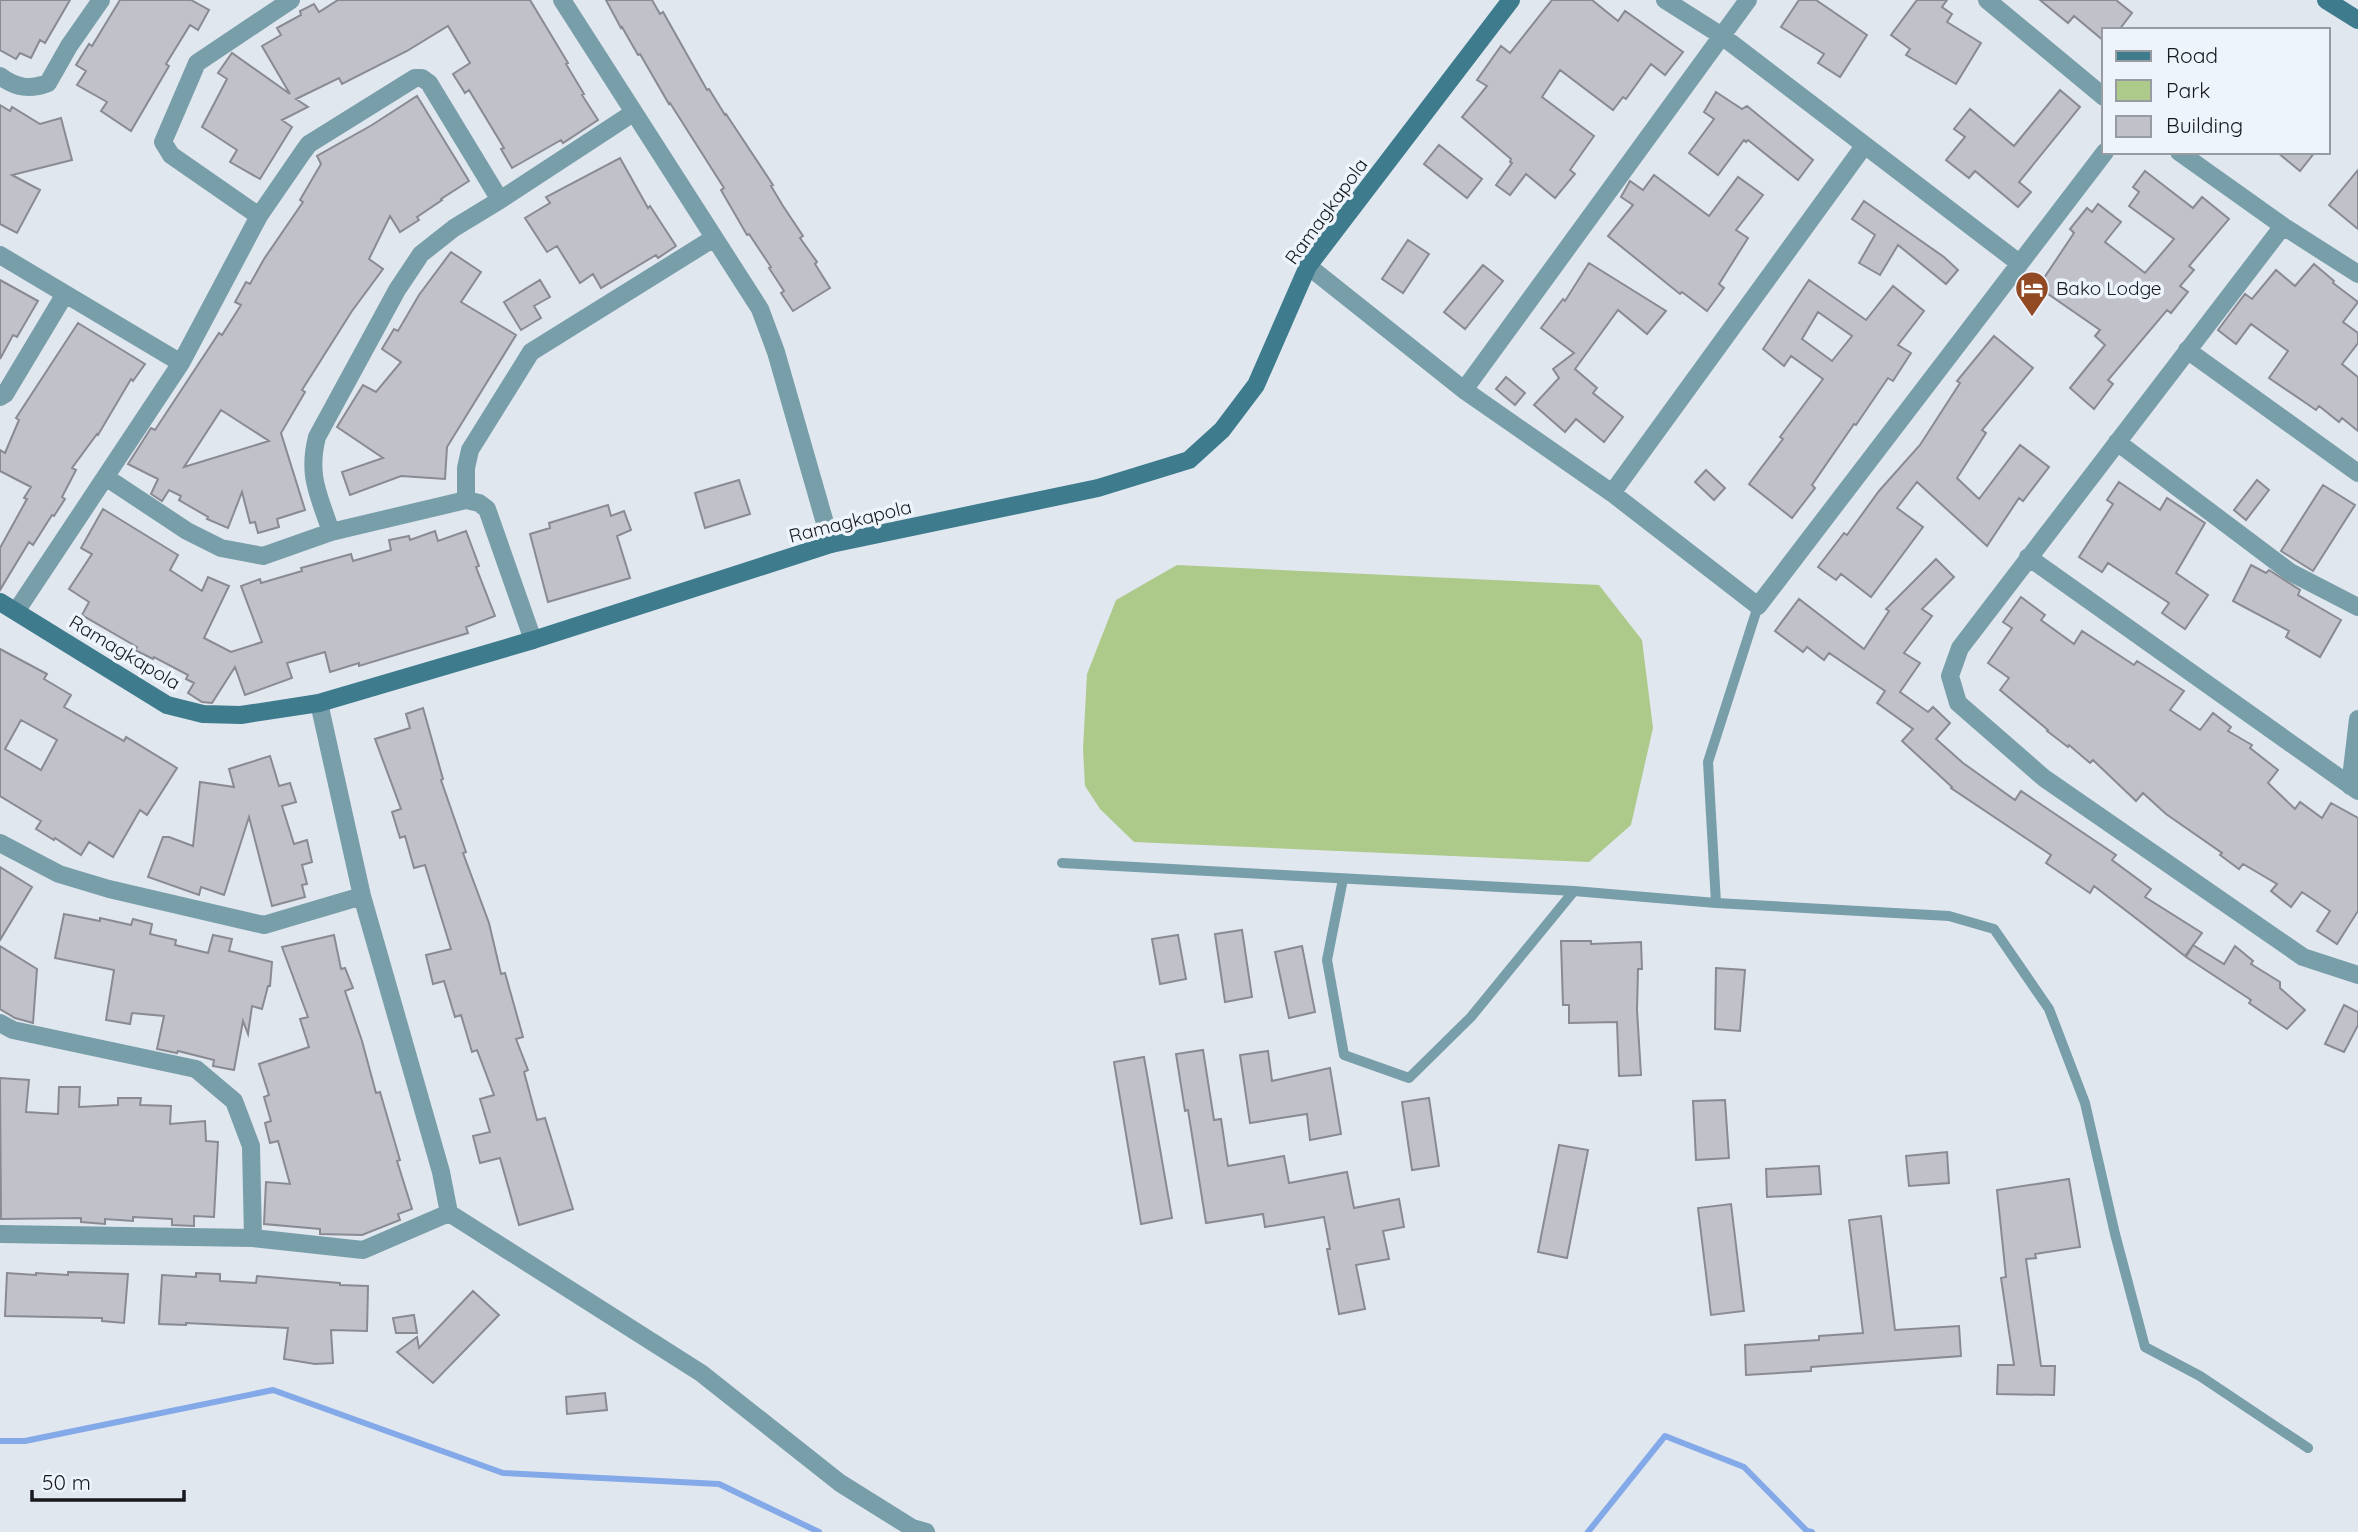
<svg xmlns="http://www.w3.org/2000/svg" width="2358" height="1532" font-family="Quicksand,sans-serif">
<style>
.green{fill:#aeca8b}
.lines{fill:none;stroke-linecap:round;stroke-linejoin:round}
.stream{stroke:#84a9e8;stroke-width:6}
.building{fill:#c1c1ca;stroke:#8a8a93;stroke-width:2;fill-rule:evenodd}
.lane{stroke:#789eaa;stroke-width:10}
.street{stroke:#789eaa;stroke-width:18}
.secondary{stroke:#3e7b8d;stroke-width:18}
.labels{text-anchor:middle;stroke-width:7;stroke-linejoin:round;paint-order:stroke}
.street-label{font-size:19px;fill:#17191c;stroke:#edf4fc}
.poi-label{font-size:19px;fill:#17191c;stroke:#edf4fc;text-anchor:start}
</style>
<rect width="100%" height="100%" fill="#e0e7ef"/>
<path class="green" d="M1177,565L1599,585L1642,640L1653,728L1631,825L1589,862L1134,842L1100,809L1085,786L1083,749L1087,674L1116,600Z"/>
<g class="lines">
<path class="stream" d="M0,1441H25L273,1390L503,1473L719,1484L819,1532
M1588,1532L1665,1436L1744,1467L1807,1531L1812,1532"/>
</g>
<path class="building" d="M0,0H70L45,43L40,40L31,58L20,53L16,59L0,50Z
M120,0H191L209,10L198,30L190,25L166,64L169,66L131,131L101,111L107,102L77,85L86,71L76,65L89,44L92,46Z
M338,0H530L568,63L566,64L584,94L582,95L598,120L563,143L561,140L512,168L501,149L504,148L469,90L465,93L453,74L470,63L448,26L407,51L342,84L339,78L296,99L308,107L282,120L292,127L260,179L230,162L237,150L202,127L227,79L218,73L232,53L290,94L262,46L281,35L277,28L301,15L300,11L314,4L319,12Z
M606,0H652L660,14L663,12L707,90L709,89L725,115L726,114L773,185L771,186L783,206L803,236L800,238L817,262L815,264L830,288L793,311L781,293L784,291L769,268L771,267L749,234L747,235L721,190L724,188L670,103L669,104L640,54L638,55L622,27L621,28Z
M1552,0H1592L1618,21L1625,11L1683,52L1665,75L1651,64L1626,99L1623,97L1613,110L1560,70L1542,97L1594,136L1570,170L1575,174L1555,198L1526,174L1510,195L1496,185L1512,163L1510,162L1511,159L1462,117L1487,86L1477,80L1501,46L1510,53Z
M1799,0H1816L1867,35L1840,77L1818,63L1824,54L1781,27Z
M1917,0H1947L1942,7L1952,14L1947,22L1981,43L1956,84L1906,55L1910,49L1891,35Z
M2040,0H2116L2132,13L2119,30H2104V41L2074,16L2068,23Z
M2060,90L2080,107L2019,182L2031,192L2018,207L1975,171L1969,178L1946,160L1965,137L1954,129L1970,109L2014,146Z
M1716,92L1742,109L1747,106L1813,160L1798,180L1748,140L1746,142L1744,140L1718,175L1689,153L1714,119L1704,112Z
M417,96L469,181L441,199L442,200L417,217L419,220L400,232L390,216L369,259L383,269L352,311L302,390L305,392L281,433L305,510L277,519L279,527L258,533L255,522L250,523L242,492L228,528L207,519L208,517L179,500L181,496L169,490L162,501L151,494L158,479L128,464L151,428L155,430L219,333L222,335L241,305L235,302L246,282L250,284L264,259L303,202L300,200L321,164L317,156L372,125ZM221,410L269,441L184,467Z
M0,105L10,111L12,107L40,124L61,118L72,160L12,175L40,190L17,233L0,224Z
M1439,145L1482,179L1467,198L1424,164Z
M2277,152H2315L2300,171Z
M620,158L648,208L650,206L676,246L658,258L656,255L601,288L593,274L580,283L557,246L547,252L525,218L550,203L546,197Z
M2358,170V229L2329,205Z
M2145,171L2193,208L2202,197L2229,219L2189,266L2194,270L2180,286L2188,292L2171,313L2167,310L2108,380L2113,384L2094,409L2070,388L2105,345L2095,336L2100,330L2038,287L2074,233L2070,229L2087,208L2092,212L2098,204L2121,222L2105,242L2145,273L2174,239L2129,206L2139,192L2133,187Z
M1654,175L1709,216L1738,177L1763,195L1736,230L1748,238L1719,284L1724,288L1707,311L1682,292L1680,294L1608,236L1633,205L1621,197L1630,181L1643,190Z
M1864,201L1944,257L1958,270L1946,284L1898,245L1880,275L1859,263L1875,235L1852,219Z
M1408,240L1429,254L1403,293L1382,279Z
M451,252L481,272L461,302L516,335L447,447L445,479L401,476L350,495L342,472L383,458L337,427L363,385L376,392L401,362L382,349L394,329L398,331L419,295Z
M1589,263L1666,311L1647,334L1618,310L1575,369L1597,388L1593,393L1623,417L1604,442L1576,419L1565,432L1534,405L1559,378L1553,369L1574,353L1541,328L1563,299L1565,301Z
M2314,264L2334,281L2333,283L2358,302L2343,322L2358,333V343L2342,364L2358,377V431L2342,418L2339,422L2319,406L2316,410L2269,378L2288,351L2251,324L2236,344L2218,330L2245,294L2252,299L2276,270L2295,286Z
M1483,265L1503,281L1465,329L1444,312Z
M0,280L38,301L17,337L13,335L0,359Z
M540,280L550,297L534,306L541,318L521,330L504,302Z
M1809,280L1866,320L1893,286L1924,311L1898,345L1911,353L1893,381L1888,378L1856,425L1854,424L1812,485L1815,488L1792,518L1749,484L1783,439L1780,437L1823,379L1791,356L1784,366L1763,349ZM1818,312L1852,336L1832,361L1802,339Z
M78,323L145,364L133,381L131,379L98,435L97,434L72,468L76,470L62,497L65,499L54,516L52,515L33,545L29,542L0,590V548L27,499L24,498L31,487L0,471V450L5,453L19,420L16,418Z
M1994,336L2033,368L1982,430L1986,433L1957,478L1979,499L2020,445L2049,467L2023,501L2019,498L1987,546L1917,482L1897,508L1923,527L1871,597L1841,574L1836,580L1818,567L1844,533L1847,535L1879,491L1920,445L1960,383L1957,381Z
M1506,377L1525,393L1515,405L1496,389Z
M1706,470L1725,488L1714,500L1695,482Z
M739,480L750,514L705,528L695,493Z
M2257,480L2269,490L2246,520L2234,510Z
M2119,482L2160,510L2167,498L2205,523L2176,573L2208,595L2185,629L2162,613L2169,603L2108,563L2102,572L2079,557L2113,504L2107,500Z
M2323,485L2355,505L2313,571L2281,551Z
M608,505L611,516L624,511L631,530L617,536L630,578L548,602L530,534L550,528L549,523Z
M103,509L178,555L170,570L202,591L208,577L229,586L204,638L231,652L262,642L241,586L260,579L261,583L302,571L301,568L351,554L353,561L391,550L389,540L409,536L410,540L435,531L438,541L466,531L479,566L476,567L495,616L466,627L468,633L359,666V663L330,672L325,652L287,663L292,678L245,695L235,667L212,703L202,702L188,693L194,683L186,679L188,675L154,657L153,659L135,650L137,647L82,615L89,602L69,589L92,554L81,548Z
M1936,559L1954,577L1922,609L1932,616L1904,653L1920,663L1900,692L1928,712L1933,707L1950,723L1936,739L1963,763L2015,800L2021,791L2116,855L2112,860L2151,889L2145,897L2202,933L2185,956L2094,886L2090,893L2046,863L2051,855L1951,788L1952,787L1902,741L1913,729L1877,703L1885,691L1829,653L1824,660L1807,647L1803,652L1775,631L1799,599L1864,649L1889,611L1886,609Z
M2251,565L2266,573L2269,570L2300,590L2298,595L2341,620L2320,657L2286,637L2289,631L2233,601Z
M2021,597L2045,615L2041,620L2074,644L2082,631L2134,665L2137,661L2184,691L2170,710L2200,730L2213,713L2231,727L2228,731L2252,745L2250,748L2278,770L2268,783L2295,809L2300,802L2322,818L2331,803L2358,818V911L2337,944L2317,931L2330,911L2302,892L2291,907L2271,891L2277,884L2243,864L2239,869L2220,855L2222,853L2166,814L2143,793L2136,801L2093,760L2090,763L2069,745L2068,747L2047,731L2048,730L2000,690L2009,678L1988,663L2012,628L2003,622Z
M0,649L47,674L44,679L71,695L64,707L124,741L126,737L177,768L147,815L140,810L113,857L89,842L81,855L55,838L54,840L36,829L41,821L0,796ZM21,720L57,740L41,770L5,749Z
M423,708L443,779L441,780L466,852L463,853L489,923L501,974L505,973L523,1037L516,1039L528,1070L524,1072L537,1120L545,1118L573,1209L519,1225L500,1158L480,1163L473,1136L490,1132L480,1099L494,1095L477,1050L472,1052L461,1015L455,1017L444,981L433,984L426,955L451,949L425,865L414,868L405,836L400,838L392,812L401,809L375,739L410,728L406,714Z
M270,756L279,786L290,783L296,802L282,806L294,844L307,840L312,862L302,865L307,884L302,885L305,897L272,906L249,817L224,895L201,887L199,895L148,877L163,837H169L193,846L200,782L234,787L229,769Z
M0,867L32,887L0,940Z
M64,914L100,921V918L131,925L133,919L152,924L150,934L176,940L175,945L208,953L213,935L232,939L229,951L272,962L270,986H268L262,1009L252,1006L248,1034L243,1021L234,1070L213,1066L214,1060L178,1051L177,1053L157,1049L164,1016L132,1013L130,1024L106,1020L114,970L55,958Z
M1242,930L1252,997L1225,1002L1215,934Z
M334,935L341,969L345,968L353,988L345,991L362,1041L376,1093L380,1092L400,1160L397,1161L412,1209L398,1214L400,1220L362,1235L320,1234V1229L264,1224L266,1182L290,1184L278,1141L270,1143L265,1123L271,1121L264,1097L269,1095L259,1064L309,1047L300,1019L308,1017L282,947Z
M1178,935L1186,979L1160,984L1152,939Z
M1561,941H1591V944L1641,942L1642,969H1638L1637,1010L1641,1075L1619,1076L1617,1022L1569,1023V1005H1563Z
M2193,945L2224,964L2235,946L2253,961L2251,964L2280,982V988L2305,1010L2287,1029L2249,1003L2251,1000L2186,957Z
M0,946L37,969L33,1023L15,1018L0,1009Z
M1302,946L1315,1012L1289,1018L1275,952Z
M1716,968L1745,970L1740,1031L1715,1029Z
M2344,1005L2358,1012V1025L2344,1052L2325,1044Z
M1203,1050L1214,1120L1221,1119L1228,1166L1284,1156L1289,1183L1347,1172L1354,1208L1399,1199L1404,1227L1383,1231L1389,1259L1356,1265L1365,1309L1339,1314L1327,1249H1330L1324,1217L1265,1227L1263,1214L1206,1223L1188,1110L1185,1111L1176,1054Z
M1268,1051L1272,1081L1330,1068L1341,1134L1310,1140L1307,1114L1250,1123L1240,1055Z
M1144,1057L1172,1218L1141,1224L1114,1062Z
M0,1078L29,1080L26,1112L58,1114L59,1087H80L79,1107L118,1105V1098H141L140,1105L171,1106L170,1124L205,1121L206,1141L218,1142L214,1217L194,1216V1226L172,1225V1219L133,1217V1221L105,1219V1224L81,1222V1218L1,1219Z
M1429,1098L1439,1166L1412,1170L1402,1102Z
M1725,1100L1729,1158L1696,1160L1693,1101Z
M1559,1145L1588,1150L1567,1258L1538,1252Z
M1947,1152L1949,1183L1909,1186L1906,1156Z
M1819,1166L1821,1194L1767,1197L1766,1169Z
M2069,1179L2080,1247L2035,1254L2036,1258L2026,1259L2041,1366H2055L2054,1395L1997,1394L1998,1365H2014L2001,1278L2006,1277L1997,1190Z
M1731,1204L1744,1311L1711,1315L1698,1208Z
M1881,1216L1895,1330L1959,1326L1961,1356L1811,1367V1371L1746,1375L1745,1345L1819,1340V1336L1863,1333L1849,1220Z
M68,1272L128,1274L124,1323L102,1321V1318L5,1316L7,1273L36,1275V1273L68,1275Z
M196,1273L220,1274V1281L256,1283L257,1276L340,1283V1285L368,1286L367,1331L331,1330L333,1363L315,1364L284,1359L288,1328L186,1323V1325L159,1324L162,1275L196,1277Z
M473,1291L499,1315L433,1383L397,1352L417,1337L419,1348Z
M414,1315L417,1333H396L393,1318Z
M605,1393L607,1410L567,1414L566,1397Z"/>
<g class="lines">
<path class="lane" d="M1062,863L1574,891L1716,903L1949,916L1994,929L2049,1009L2085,1103L2115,1234L2145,1347L2200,1376L2308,1448
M1343,879L1327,960L1344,1055L1409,1078L1471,1017L1574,891
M1716,903L1708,762L1758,606"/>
<path class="street" d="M562,0L760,309L776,352L831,544
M1665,0L1722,36L2019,263
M1748,0L1464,390L1612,493L1758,606L2105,152
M1987,0L2104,97
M0,76C16,88 30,90 48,83L69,46L101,0
M2179,152L2283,226L2358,274
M500,200L633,113
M259,216L171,155L163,142L197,63L291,0
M2283,226L1960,648L1950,676L1958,703L2044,778L2303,957L2358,975
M0,255L181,363L259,216L303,152L309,144L415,78H422L429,83L500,200L454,228L421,254L397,290L317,437C307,476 319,495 331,532
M1308,266L1464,390
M2187,350L2358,473
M0,397L5,394L65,294
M2117,442L2290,572L2358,607
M107,478L187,531L221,548L263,556L331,532L466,500L479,503L487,509L533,640
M1612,493L1864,146
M466,500V468L470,450L531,352L714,238
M2028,557L2358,791
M17,610L181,363
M319,703L362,896L441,1172L449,1213L701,1373L840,1483L912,1528L926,1532
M2350,786L2358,719
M0,843L59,874L109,889L264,925L362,896
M0,1023L13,1030L196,1069L234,1101L251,1146L253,1238
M0,1234L253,1238L363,1250L449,1213"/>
<path class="secondary" d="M2326,0L2358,20
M0,602L167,705L203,714L241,715L319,703L533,640L831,544L1098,488L1189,460L1222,430L1256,385L1308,266L1511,0"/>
</g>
<defs>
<g id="hotel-pin" transform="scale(1.75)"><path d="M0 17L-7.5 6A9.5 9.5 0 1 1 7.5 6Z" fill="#914a24" stroke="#edf4fc"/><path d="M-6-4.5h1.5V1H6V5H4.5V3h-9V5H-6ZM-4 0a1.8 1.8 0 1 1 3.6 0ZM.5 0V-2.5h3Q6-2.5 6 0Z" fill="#fff"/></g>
</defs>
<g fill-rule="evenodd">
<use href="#hotel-pin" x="2032" y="288"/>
</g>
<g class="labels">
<g class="street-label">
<text transform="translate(1326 211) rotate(-54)" y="7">Ramagkapola</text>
<text transform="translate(850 521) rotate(-14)" y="7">Ramagkapola</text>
<text transform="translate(125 652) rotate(31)" y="7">Ramagkapola</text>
</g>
<g class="poi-label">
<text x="2056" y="295">Bako Lodge</text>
</g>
</g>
<rect x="2102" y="28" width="228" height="126" fill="#edf4fc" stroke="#979ca2" stroke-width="2"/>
<rect x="2116" y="51" width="35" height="10" fill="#3e7b8d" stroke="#979ca2" stroke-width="2"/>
<text x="2166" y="63" font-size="21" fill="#17191c">Road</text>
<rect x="2116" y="80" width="35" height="21" fill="#aeca8b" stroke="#979ca2" stroke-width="2"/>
<text x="2166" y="98" font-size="21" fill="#17191c">Park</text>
<rect x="2116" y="116" width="35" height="21" fill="#c1c1ca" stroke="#979ca2" stroke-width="2"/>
<text x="2166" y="133" font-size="21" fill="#17191c">Building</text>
<path d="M32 1490v10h152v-10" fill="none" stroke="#17191c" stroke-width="3.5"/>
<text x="42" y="1490" font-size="21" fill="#17191c" stroke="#edf4fc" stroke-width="5" paint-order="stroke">50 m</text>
</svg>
